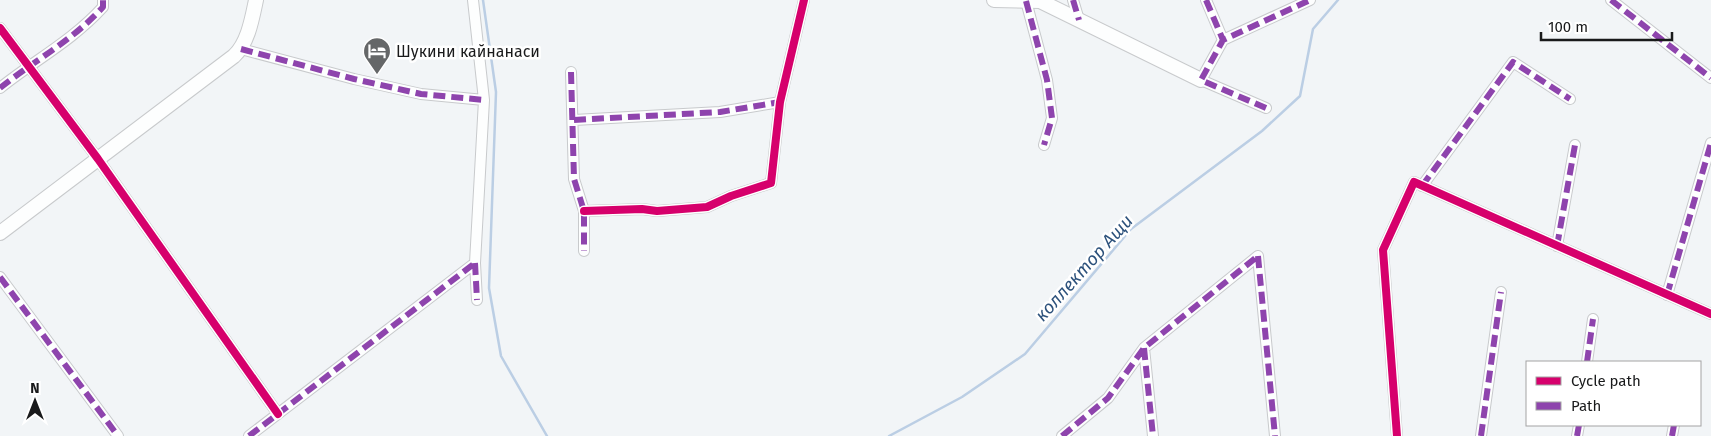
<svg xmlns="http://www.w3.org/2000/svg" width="1711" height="436" font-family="'Fira Sans',sans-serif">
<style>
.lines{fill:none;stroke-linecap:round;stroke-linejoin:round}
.stream{stroke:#bbcee4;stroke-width:2.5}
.street-casing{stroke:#c8cacc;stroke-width:12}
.secondary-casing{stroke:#c8cacc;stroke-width:16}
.street{stroke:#fdfefe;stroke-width:10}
.secondary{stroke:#fdfefe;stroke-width:14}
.quiet{stroke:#8e44ad;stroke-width:6;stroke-dasharray:12 6;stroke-linecap:butt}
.cycleway-casing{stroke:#fff;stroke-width:11}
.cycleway{stroke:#d6006c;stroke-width:8}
.labels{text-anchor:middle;stroke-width:5;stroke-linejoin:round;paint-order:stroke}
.poi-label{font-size:16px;fill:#191a1b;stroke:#fff;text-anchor:start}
.water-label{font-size:18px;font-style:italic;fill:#2d527c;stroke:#fff}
</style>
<rect width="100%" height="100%" fill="#f2f5f7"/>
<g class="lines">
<path class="stream" d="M483,0L496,92L489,288L501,356L547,436
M889,436L962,397L1025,354L1131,229L1262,131L1300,96L1313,29L1338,0"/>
<g class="street-casing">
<path id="street" d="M473,0L484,100L475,263L477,300
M1073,0L1079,20
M1206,0L1223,40
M1611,0L1711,78
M1026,1L1047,80L1052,118L1044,145
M0,28L98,159L278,414
M241,49L354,79L421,94L484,100
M571,72L574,179L584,211V251
M0,88C35,60 72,41 103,7V0
M1266,108L1201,80L1223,40L1310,0
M574,120L720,112L780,102
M1422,186L1513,62L1570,99
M584,211L642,209L657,211L707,207L731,196L771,183L780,102L804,0
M1557,246L1575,145
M1258,256L1275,436
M0,277L118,436
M1667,295L1711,143
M1144,348L1153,436
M1587,362L1593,319
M249,436L475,263
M1062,436L1108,398L1144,348L1258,256
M1397,436L1383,250L1414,182L1711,314
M1481,436L1501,292
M1577,436L1579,425
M1672,436L1674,425"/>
</g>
<g class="secondary-casing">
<path id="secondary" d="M994,0L1040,1L1201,80
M0,233L234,56C248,43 252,19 256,0"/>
</g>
<use href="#street" class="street"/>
<use href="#secondary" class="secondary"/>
<path class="quiet" d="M1073,0L1079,20
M1206,0L1223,40
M1611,0L1711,78
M1026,1L1047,80L1052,118L1044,145
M241,49L354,79L421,94L484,100
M571,72L574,179L584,211V251
M0,88C35,60 72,41 103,7V0
M1266,108L1201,80L1223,40L1310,0
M574,120L720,112L780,102
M1422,186L1513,62L1570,99
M1557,246L1575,145
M1258,256L1275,436
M475,263L477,300
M0,277L118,436
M1667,295L1711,143
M1144,348L1153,436
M1587,362L1593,319
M249,436L475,263
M1062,436L1108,398L1144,348L1258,256
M1481,436L1501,292
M1577,436L1579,425
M1672,436L1674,425"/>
<g class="cycleway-casing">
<path id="cycleway" d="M0,28L98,159L278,414
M584,211L642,209L657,211L707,207L731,196L771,183L780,102L804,0
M1397,436L1383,250L1414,182L1711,314"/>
</g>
<use href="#cycleway" class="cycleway"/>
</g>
<defs>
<g id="hotel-pin" transform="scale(1.4375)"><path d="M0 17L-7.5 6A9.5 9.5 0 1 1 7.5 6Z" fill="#656768" stroke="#fff"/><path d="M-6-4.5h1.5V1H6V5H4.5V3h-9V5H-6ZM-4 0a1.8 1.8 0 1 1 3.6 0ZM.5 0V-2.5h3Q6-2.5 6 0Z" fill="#fff"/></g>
</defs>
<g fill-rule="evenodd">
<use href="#hotel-pin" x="377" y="51"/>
</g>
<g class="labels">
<g class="poi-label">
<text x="396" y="57">Шукини кайнанаси</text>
</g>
<g class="water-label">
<text transform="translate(1084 268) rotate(-48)" y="6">коллектор Ащи</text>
</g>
</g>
<rect x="1526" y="361" width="175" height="65" fill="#ffffff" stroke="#a3a3a4"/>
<rect x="1536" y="377" width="25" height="8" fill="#d6006c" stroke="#a3a3a4"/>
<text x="1571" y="386" font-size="15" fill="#191a1b">Cycle path</text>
<rect x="1536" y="402" width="25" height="8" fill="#8e44ad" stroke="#a3a3a4"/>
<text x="1571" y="411" font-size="15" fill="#191a1b">Path</text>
<g transform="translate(35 401)" stroke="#ffffff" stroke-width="4" paint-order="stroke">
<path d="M0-4L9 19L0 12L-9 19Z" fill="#191a1b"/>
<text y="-8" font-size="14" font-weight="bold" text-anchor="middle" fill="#191a1b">N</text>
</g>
<path d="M1541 32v8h131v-8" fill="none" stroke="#191a1b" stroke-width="2.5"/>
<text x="1548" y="32" font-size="15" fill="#191a1b" stroke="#ffffff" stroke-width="4" paint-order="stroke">100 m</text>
</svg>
